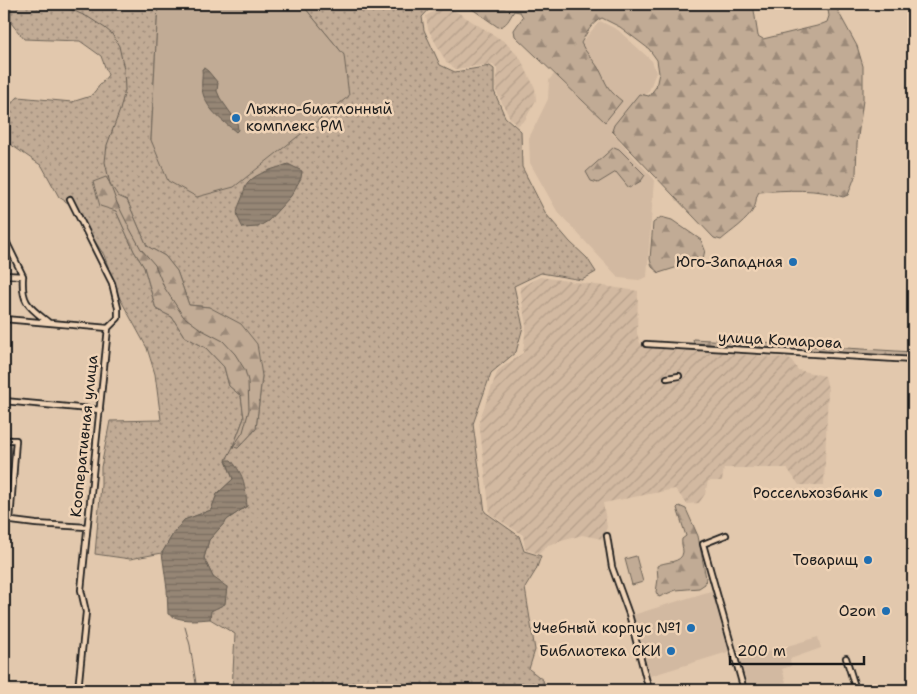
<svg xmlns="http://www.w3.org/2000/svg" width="917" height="694" font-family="'Shantell Sans',sans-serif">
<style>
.built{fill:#d2b9a1}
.industrial{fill:url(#industrial-furrows)}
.grass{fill:url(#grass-dots);stroke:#6e6458;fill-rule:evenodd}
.forest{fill:url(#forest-firs);stroke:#6e6458}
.park{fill:#c1ab95;stroke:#6e6458}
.water{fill:url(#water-rules);stroke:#655c51}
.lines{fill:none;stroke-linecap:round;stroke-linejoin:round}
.stream{stroke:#655c51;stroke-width:1}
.street-casing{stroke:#1c1c1c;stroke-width:8}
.street{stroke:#efd3b6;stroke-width:4.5}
.poi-dot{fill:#1f6fb2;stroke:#efd3b6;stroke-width:2}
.labels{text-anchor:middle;stroke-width:5;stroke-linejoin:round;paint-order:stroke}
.poi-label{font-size:15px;fill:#1c1c1c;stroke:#efd3b6;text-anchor:end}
.street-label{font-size:15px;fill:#1c1c1c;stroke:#efd3b6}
</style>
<defs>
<pattern id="industrial-furrows" width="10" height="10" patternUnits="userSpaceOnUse" patternTransform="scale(1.25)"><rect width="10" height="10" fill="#d2b9a1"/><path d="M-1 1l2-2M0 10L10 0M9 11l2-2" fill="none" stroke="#b49e8a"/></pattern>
<pattern id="grass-dots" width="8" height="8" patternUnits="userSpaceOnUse" patternTransform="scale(1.25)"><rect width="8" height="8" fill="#c1ab95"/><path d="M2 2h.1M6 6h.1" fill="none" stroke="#9c8a79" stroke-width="1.8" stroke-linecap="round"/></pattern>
<pattern id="forest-firs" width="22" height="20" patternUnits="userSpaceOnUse" patternTransform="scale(1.25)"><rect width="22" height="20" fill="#c1ab95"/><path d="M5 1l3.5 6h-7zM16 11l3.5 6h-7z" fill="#9c8a79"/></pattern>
<pattern id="water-rules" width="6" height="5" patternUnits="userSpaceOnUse" patternTransform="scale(1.25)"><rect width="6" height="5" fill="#968675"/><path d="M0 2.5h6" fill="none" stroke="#7a6d5f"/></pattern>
</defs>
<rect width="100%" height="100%" fill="#e2c8ad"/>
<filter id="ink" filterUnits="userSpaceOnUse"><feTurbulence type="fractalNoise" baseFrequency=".02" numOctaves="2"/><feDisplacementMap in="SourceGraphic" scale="10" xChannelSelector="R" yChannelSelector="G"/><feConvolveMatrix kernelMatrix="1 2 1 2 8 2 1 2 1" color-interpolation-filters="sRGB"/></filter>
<g filter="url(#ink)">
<path class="built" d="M600,21L618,30L652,61L656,72L649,91L612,133L654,179L647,277L639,280L619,278L557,211L530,163L529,138L548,99L549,80Z
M714,590L731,651L650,676L633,615Z
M818,637L821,648L790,659L791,666L782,669L786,682L761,690H749L740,660Z"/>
<path class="industrial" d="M449,7L505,42L520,58L535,88L536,100L525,120L517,126L510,118L496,91L497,69L492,64L456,69L446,62L428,29L426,16L434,11Z
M540,277L638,291L637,333L640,343L647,347L790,358L798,370L825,376L828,389L824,485H799L787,468H724L722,481H708L705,494L699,503L687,504L675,489L603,503L607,527L602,539L582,535L548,545L539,554L525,549L523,535L490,514L479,421L498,370L523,353L526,326L520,287Z"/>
<path class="grass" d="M11,4H158L151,140L344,55L305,8L298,4H434L422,17L424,30L440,65L455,72L490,66L494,69V91L505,117L521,131L522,167L546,214L570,242L587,258L596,272L582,280L541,273L514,286L523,327L516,352L491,373L473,424L485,512L519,536L524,551L541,556L536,570L525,588L535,650L529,669L543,680L546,690H232L235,634L210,619L213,577L204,558L209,540L228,519L247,506L226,461L233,479L217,494L211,510L184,520L173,534L162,553L130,559L95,554L101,485V467L110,421L161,420L155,374L147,348L118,295L104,255L71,205L59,197L42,166L4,140V110L18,97L72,102L91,96L108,75L101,56L80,41L24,39L11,23ZM106,178L118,197L127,200L147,246L165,256L177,271L189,305L209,307L262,376L256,429L238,448L233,446L244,418L241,396L229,386L224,367L206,348L184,336L172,317L156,309L144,267L134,251L116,211Z"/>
<path class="forest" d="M465,4H753L758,36L763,39L817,26L827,22L829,16L827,4H834L857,46L863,66V100L857,144L856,174L848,195L843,197C817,188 786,190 759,192C755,198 757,202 754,208C748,221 731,231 721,240L714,238L612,131L614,125L639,94L649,96L656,87L659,73L657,60L649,49L620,27L602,18C592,22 586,34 581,43C585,52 592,58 597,66C602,72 604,81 608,87C612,93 617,97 622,101L605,122L515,36L514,30L523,17L520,12L514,11C509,19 507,26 498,27Z
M614,147L619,149L645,175L641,181L629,188L616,172L598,183L591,181L586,172Z
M106,177L118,196L127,200L147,246L165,256L177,271L189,305L209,307L241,324L257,344L262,376L256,429L238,448L233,447L244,418L241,396L229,386L224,367L206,348L184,336L172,317L156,309L144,267L134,251L116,211L100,206L93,182Z
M661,217L672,220L701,240L705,250L703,259L659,273L652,267L650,259L653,223Z
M693,339L913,352V358L694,343Z
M679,506L686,509L698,536L706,578L705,584L699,588L676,590L659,597L656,592L658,579L657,566C664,561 682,564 683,552C683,547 681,544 682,539L686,536L677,508Z"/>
<path class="park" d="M158,4H298L305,8L344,55L349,96L234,187L197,197L168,181L151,140Z
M636,556L643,582L632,585L625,559Z"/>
<path class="water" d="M204,68L208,71L218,83L217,91L220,98L237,122L238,130L236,132C222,120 205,109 202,89C201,82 203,75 202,69Z
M288,164L302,171L301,178L291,196L268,221L258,227L243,228C235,213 236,212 242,198C244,193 244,187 248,183C257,172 275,169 288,164Z
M226,460H231C245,476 245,486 247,506L228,519L209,540L204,558L213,577L227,587L225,604L211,611L210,619C195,620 181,622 168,614L167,589L162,553L173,534L184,520L211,510L217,494L233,479Z"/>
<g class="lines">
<path class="stream" d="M64,4L65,7L88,17L105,28L112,34L119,46L124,69L125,90L120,110L107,145L105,162L110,184L117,203L130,229L141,249L155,265L164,287L183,316L202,330L223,341L235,354L245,370L248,381L249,410L243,432L233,447L226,460L227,461
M185,627L190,645L197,690"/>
<g class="street-casing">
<path id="street" d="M70,199L112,283L118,308V318L108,328L81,590L86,612L78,690
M4,237L23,276
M4,275L23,276
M23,276C21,303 29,307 48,322
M4,319L108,328
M646,344L913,360
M667,378L679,376
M4,401L100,410
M4,440H16L10,521
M4,520L36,524L87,527
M726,535L703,544L744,690
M607,536L612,567L629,614L649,690
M846,658L856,690"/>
</g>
<use href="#street" class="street"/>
</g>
</g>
<g class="poi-dot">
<circle cx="236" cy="118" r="5"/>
<circle cx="793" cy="262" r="5"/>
<circle cx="878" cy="493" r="5"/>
<circle cx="868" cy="560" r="5"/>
<circle cx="886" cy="611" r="5"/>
<circle cx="691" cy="628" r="5"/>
<circle cx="671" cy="651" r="5"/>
</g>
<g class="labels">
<g class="poi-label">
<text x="246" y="114" text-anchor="start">Лыжно-биатлонный<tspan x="246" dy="17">комплекс РМ</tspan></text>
<text x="783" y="267">Юго-Западная</text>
<text x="868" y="498">Россельхозбанк</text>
<text x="858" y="565">Товарищ</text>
<text x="876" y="616">Ozon</text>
<text x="681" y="633">Учебный корпус №1</text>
<text x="661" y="656">Библиотека СКИ</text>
</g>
<g class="street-label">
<text transform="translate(780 340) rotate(3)" y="5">улица Комарова</text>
<text transform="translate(84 436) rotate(-84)" y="5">Кооперативная улица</text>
</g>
</g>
<rect width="917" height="694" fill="none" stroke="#efd3b6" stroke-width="20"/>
<rect x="10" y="10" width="897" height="674" fill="none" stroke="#1c1c1c" stroke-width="2" filter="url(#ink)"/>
<path d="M730 656v8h134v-8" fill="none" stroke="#1c1c1c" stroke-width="2.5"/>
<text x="737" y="656" font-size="15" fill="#1c1c1c" stroke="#efd3b6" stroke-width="4" paint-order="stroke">200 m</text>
</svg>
